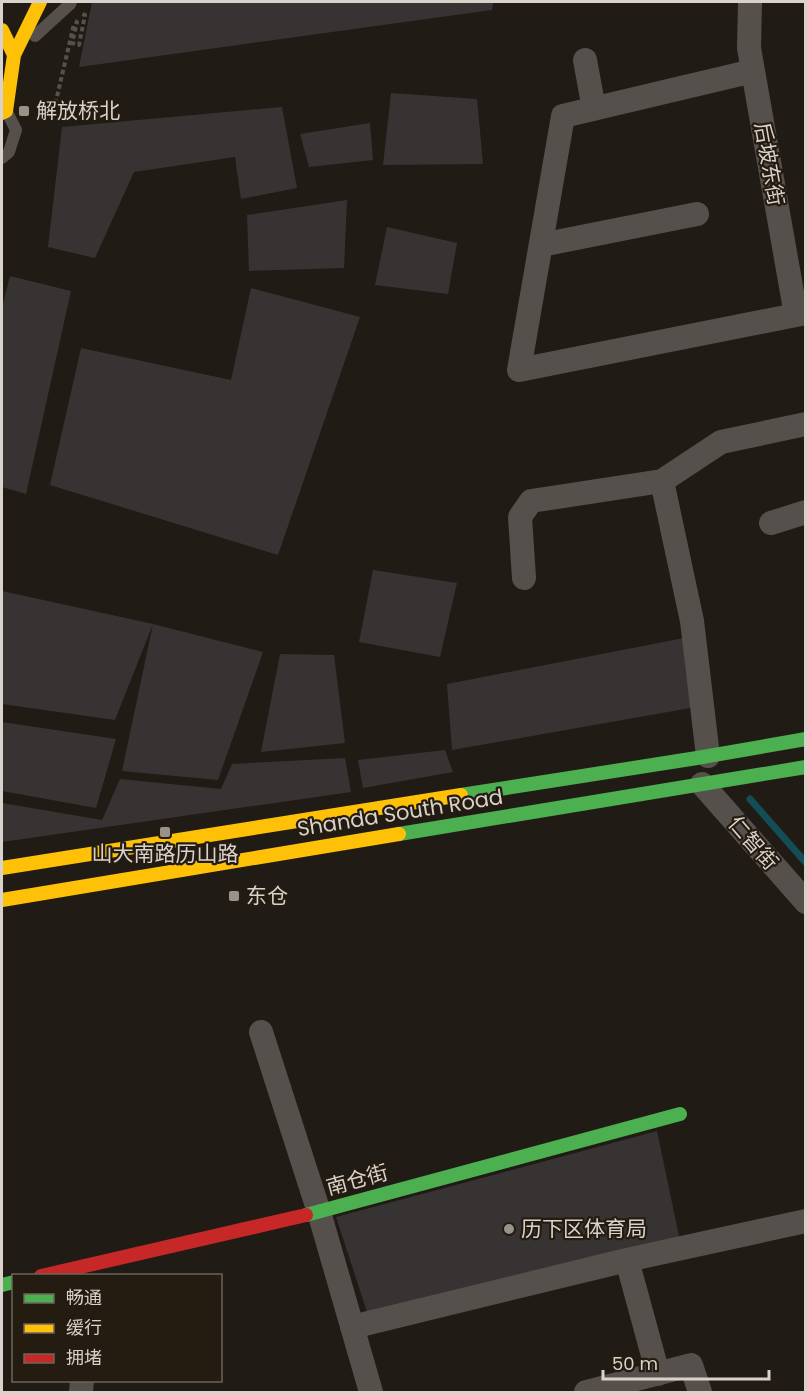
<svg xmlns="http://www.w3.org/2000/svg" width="807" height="1394" font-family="Poppins,'Noto Sans SC',sans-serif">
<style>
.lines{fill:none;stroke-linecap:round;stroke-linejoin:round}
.stream{stroke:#134e57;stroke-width:7}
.building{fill:#383333}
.path{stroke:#55524d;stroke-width:4;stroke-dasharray:4.5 3;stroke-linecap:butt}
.lane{stroke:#56504c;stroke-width:12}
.street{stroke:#56504c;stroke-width:24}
.fast{stroke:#4caf50;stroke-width:14}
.slow{stroke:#ffc107;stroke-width:14}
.jam{stroke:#c62828;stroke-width:14}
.poi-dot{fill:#98928b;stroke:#241b11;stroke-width:2}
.labels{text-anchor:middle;stroke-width:4.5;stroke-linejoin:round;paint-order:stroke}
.poi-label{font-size:21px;fill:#d9d2cb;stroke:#241b11;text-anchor:start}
.street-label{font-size:21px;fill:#d9d2cb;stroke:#241b11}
</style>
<rect width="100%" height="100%" fill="#201b15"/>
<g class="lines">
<path class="stream" d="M750,799L806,863"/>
</g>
<path class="building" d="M92,2H493L492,10L79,67Z
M391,93L477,99L483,164L383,165Z
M282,107L297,188L241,199L235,157L134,172L95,258L48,247L62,127Z
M370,123L373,160L309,167L300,134Z
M347,200L344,268L249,271L247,215Z
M387,227L457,243L448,294L375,285Z
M10,276L71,291L26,494L2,487V308Z
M251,288L360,317L278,555L50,485L81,348L231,380Z
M373,570L457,583L440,657L359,642Z
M2,591L153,624L263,652L218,780L122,771L153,624L115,720L2,704Z
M684,638L696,707L452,750L447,684Z
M280,654L334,655L345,743L261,752Z
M2,722L116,739L96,808L2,791Z
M445,750L453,772L363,788L358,760Z
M345,758L351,792L2,842V803L102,820L120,779L221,789L232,764Z
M657,1131L680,1241L370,1321L336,1217Z"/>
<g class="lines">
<path class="path" d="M75,21L77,22L72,43L79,45L85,15L82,14
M52,118L74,24"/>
<path class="lane" d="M35,36L70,4L71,2
M2,158L9,152L16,130L7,112"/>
<path class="street" d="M750,2L749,48L796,315L806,313
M585,60L594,109
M753,71L563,116L519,370L796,315
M541,245L697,214
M662,481L721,442L806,424
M771,523L806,512
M524,578L520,517L531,501L662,481L692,621L708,756
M702,784L806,902
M261,1032L319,1212L371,1392
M627,1260L806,1221
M352,1327L627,1260L658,1374
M81,1392L82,1380
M586,1392L691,1365L700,1392"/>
<path class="fast" d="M461,795L697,758L806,739
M399,834L806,767
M306,1215L680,1114
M2,1285L14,1282"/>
<path class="slow" d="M2,30L14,55L6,111L2,113
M14,55L40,2
M2,868L461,795
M2,900L399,834"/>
<path class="jam" d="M41,1276L306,1215"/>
</g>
<g class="poi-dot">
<rect x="18" y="105" width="12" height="12" rx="3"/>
<rect x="159" y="826" width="12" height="12" rx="3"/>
<rect x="228" y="890" width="12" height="12" rx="3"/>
<circle cx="509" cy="1229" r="6"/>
</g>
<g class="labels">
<g class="poi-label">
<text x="36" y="118">解放桥北</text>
<text x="165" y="861" text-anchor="middle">山大南路历山路</text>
<text x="246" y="903">东仓</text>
<text x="521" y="1236">历下区体育局</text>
</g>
<g class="street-label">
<text transform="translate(769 164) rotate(80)" y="7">后坡东街</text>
<text transform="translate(400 813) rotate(-9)" y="7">Shanda South Road</text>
<text transform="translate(753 843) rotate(49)" y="7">仁智街</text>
<text transform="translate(357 1180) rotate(-15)" y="7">南仓街</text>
</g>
</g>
<rect width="807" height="1394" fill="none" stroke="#d9d2cb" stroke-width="6"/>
<rect x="12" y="1274" width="210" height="108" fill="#241b11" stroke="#6c645b" stroke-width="1.5"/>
<rect x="24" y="1294" width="30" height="9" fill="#4caf50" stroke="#6c645b" stroke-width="1.5"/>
<text x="66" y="1304" font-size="18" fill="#d9d2cb">畅通</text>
<rect x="24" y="1324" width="30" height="9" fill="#ffc107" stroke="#6c645b" stroke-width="1.5"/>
<text x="66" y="1334" font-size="18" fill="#d9d2cb">缓行</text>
<rect x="24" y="1354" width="30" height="9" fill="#c62828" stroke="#6c645b" stroke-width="1.5"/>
<text x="66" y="1364" font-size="18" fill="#d9d2cb">拥堵</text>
<path d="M603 1370v9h166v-9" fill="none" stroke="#d9d2cb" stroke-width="3"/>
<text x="612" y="1370" font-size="18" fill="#d9d2cb" stroke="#241b11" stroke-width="4.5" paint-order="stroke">50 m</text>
</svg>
